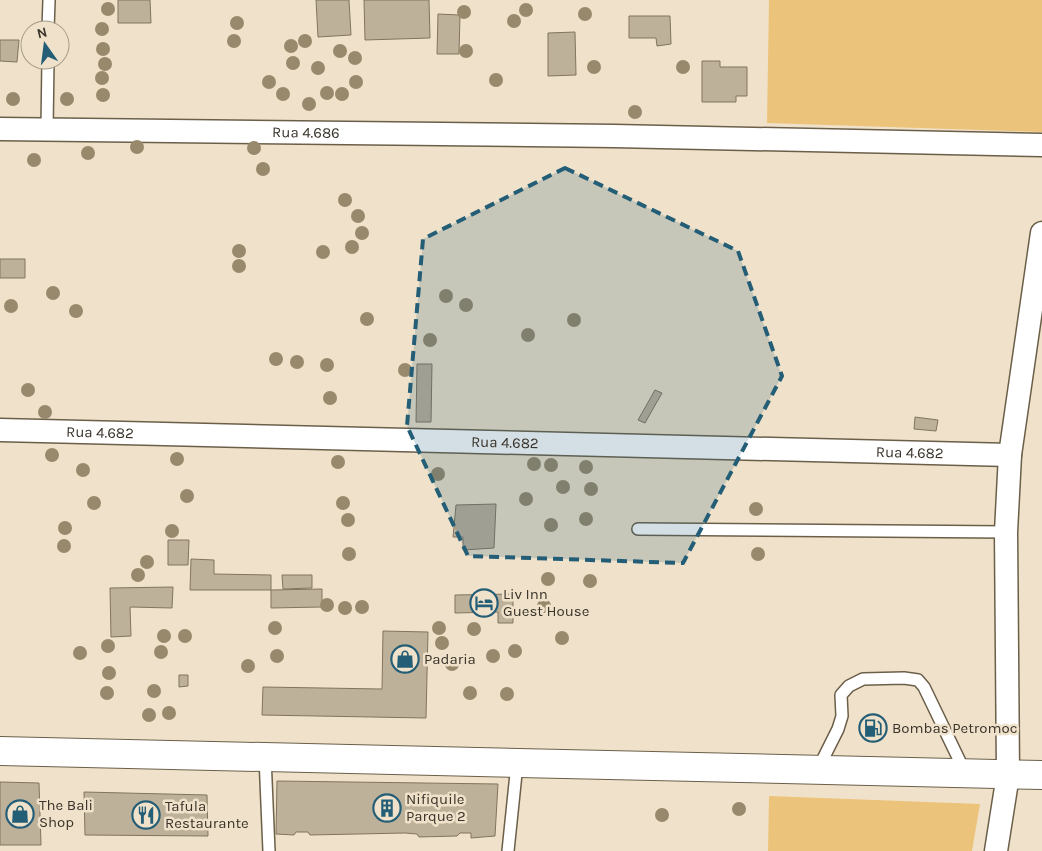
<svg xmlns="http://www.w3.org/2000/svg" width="1042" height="851" font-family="Karla,sans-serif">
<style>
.green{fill:#ecc37a}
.building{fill:#beb19a;stroke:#81755f}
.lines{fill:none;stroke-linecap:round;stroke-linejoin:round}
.service-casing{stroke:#6b5f4a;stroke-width:14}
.minor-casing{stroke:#6b5f4a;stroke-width:25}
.secondary-casing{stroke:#6b5f4a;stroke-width:30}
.service{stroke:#fff;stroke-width:11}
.minor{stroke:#fff;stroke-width:22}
.secondary{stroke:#fff;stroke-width:28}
.tree{fill:#99896c}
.marked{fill:#245d76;fill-opacity:0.2;stroke:#245d76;stroke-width:4;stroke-dasharray:10 6;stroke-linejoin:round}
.labels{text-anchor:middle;stroke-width:5;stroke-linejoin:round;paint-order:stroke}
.street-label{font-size:15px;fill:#39332a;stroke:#f0e2ca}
.poi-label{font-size:15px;fill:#39332a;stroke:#f0e2ca;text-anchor:start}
</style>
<rect width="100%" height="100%" fill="#f0e2ca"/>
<path class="green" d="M769,0H1042V132L767,123Z
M769,796L980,804L972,851H768Z"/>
<path class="building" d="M118,0H150L151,23H118Z
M316,0H349L351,35L318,37Z
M364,0H429L430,38L365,40Z
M438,14L460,15L459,54H437Z
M629,16H670L671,44L657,46L656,38H629Z
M575,32L576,75L548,76V33Z
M0,40H19L17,62L0,61Z
M702,61H720V67H747V96H736V102H702Z
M0,259H25V278H0Z
M417,364H432L431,422H416Z
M655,390L662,393L645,423L638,420Z
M915,417L938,420L936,431L914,429Z
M496,504L494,548L463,550V537H453L456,505Z
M168,540H189L188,565H168Z
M191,559L214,560V574L271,575V590H190Z
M282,575H312V588L283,589Z
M173,587L172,608L130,607L131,636L111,637L110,588Z
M322,589V607L271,608V590Z
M513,594V623H498V612L455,613V595Z
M383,631L428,632L426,718L262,715L263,687L382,689Z
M179,675H188V686L179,687Z
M277,781L498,784L495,836L471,838V833H460L457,836L419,837L417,834L405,833L310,835L308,832H296L294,835L276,834Z
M0,782L39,783L41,845H0Z
M84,792L207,795L208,836L85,835Z"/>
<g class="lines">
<g class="service-casing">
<path id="service" d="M48,30L49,0
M47,129L48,60
M638,529L1006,532
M265,757L269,851
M818,769L838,729L842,716L841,695L849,686L863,679L904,678L918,680L924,687L965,772
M508,851L517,764"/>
</g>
<g class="minor-casing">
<g id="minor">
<path id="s1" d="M0,129L614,136L1042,145"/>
<path id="s2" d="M0,430L1010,455"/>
<path d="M996,851L1008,775L1006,532L1010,455L1042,233"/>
</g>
</g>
<g class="secondary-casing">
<path id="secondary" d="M0,751L1042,775"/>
</g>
<use href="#service" class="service"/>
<use href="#minor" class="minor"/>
<use href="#secondary" class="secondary"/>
</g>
<g class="tree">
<circle cx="108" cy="9" r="7"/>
<circle cx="526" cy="10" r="7"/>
<circle cx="464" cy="12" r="7"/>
<circle cx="585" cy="14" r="7"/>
<circle cx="514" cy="21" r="7"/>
<circle cx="237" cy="23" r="7"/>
<circle cx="102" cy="29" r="7"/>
<circle cx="234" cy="41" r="7"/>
<circle cx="305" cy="41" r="7"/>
<circle cx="291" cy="46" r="7"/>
<circle cx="103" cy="49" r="7"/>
<circle cx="340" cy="51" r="7"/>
<circle cx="466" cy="51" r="7"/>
<circle cx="355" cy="58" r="7"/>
<circle cx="293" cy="63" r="7"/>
<circle cx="105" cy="64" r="7"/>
<circle cx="594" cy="67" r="7"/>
<circle cx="683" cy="67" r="7"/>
<circle cx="318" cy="68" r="7"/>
<circle cx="102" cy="78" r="7"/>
<circle cx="496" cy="80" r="7"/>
<circle cx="269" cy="82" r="7"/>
<circle cx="356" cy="82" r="7"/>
<circle cx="327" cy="93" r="7"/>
<circle cx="283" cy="94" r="7"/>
<circle cx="342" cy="94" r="7"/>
<circle cx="103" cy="95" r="7"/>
<circle cx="13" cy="99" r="7"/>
<circle cx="67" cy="99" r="7"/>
<circle cx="309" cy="104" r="7"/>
<circle cx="635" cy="112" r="7"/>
<circle cx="137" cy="147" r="7"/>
<circle cx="254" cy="148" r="7"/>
<circle cx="88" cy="153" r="7"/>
<circle cx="34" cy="160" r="7"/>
<circle cx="263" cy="169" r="7"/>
<circle cx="345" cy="200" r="7"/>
<circle cx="358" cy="216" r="7"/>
<circle cx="362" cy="233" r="7"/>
<circle cx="352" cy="247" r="7"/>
<circle cx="239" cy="251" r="7"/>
<circle cx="323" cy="252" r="7"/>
<circle cx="239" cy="266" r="7"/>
<circle cx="53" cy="293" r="7"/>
<circle cx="446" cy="296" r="7"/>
<circle cx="466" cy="305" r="7"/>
<circle cx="11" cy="306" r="7"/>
<circle cx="76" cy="311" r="7"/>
<circle cx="367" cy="319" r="7"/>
<circle cx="574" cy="320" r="7"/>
<circle cx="528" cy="335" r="7"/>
<circle cx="430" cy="340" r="7"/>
<circle cx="276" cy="359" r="7"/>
<circle cx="297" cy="362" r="7"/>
<circle cx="327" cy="365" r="7"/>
<circle cx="405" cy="370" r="7"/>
<circle cx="28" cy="390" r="7"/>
<circle cx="330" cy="398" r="7"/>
<circle cx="45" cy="412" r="7"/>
<circle cx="52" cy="455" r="7"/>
<circle cx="177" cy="459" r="7"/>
<circle cx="338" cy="462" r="7"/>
<circle cx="534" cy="464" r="7"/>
<circle cx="551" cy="465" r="7"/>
<circle cx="586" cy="467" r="7"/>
<circle cx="83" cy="470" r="7"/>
<circle cx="438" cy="474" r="7"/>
<circle cx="563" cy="487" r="7"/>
<circle cx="591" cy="489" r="7"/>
<circle cx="187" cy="496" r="7"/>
<circle cx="526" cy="499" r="7"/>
<circle cx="94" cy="503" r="7"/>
<circle cx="343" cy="503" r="7"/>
<circle cx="756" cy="509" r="7"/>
<circle cx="586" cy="519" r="7"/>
<circle cx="348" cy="520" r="7"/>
<circle cx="551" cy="525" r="7"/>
<circle cx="65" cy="528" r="7"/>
<circle cx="172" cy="531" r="7"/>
<circle cx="64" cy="546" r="7"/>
<circle cx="349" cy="554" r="7"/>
<circle cx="758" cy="554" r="7"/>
<circle cx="147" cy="562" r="7"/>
<circle cx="138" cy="575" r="7"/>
<circle cx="548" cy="579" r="7"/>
<circle cx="590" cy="581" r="7"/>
<circle cx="327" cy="605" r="7"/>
<circle cx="544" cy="606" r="7"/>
<circle cx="362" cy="607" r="7"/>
<circle cx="345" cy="608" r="7"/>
<circle cx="275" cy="628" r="7"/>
<circle cx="439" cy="628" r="7"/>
<circle cx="474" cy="629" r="7"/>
<circle cx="164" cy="636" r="7"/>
<circle cx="185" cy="636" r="7"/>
<circle cx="562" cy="638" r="7"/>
<circle cx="442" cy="643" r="7"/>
<circle cx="108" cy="646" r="7"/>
<circle cx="515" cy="651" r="7"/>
<circle cx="161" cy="652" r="7"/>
<circle cx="80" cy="653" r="7"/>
<circle cx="277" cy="656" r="7"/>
<circle cx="493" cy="656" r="7"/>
<circle cx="452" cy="664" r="7"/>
<circle cx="248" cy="666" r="7"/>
<circle cx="109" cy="673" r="7"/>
<circle cx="154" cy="691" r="7"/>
<circle cx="107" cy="693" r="7"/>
<circle cx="470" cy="693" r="7"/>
<circle cx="507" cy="694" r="7"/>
<circle cx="169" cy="713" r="7"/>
<circle cx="149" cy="715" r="7"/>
<circle cx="739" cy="809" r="7"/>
<circle cx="662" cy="815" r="7"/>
</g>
<path class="marked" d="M565,168L738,251L782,376L683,563L468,556L407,426L423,239Z"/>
<defs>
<g id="hotel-ring" transform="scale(1.4375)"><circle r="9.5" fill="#f0e2ca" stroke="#245d76" stroke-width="1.5"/><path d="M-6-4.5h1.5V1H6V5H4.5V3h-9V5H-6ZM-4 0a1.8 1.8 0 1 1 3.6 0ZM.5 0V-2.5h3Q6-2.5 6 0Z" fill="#245d76"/></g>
<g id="shop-ring" transform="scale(1.4375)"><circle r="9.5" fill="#f0e2ca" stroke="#245d76" stroke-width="1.5"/><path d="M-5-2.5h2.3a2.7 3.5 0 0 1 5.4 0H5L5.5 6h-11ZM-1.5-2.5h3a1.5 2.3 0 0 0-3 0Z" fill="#245d76"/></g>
<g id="fuel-ring" transform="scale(1.4375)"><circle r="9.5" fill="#f0e2ca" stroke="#245d76" stroke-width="1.5"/><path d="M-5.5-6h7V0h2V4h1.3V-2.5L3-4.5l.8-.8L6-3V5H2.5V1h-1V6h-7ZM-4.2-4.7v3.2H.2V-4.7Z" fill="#245d76"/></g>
<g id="building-ring" transform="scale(1.4375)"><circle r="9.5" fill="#f0e2ca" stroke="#245d76" stroke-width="1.5"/><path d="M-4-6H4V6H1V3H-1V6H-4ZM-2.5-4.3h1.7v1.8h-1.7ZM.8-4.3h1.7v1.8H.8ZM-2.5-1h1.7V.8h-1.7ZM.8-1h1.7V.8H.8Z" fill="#245d76"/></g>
<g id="restaurant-ring" transform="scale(1.4375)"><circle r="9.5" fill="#f0e2ca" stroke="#245d76" stroke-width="1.5"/><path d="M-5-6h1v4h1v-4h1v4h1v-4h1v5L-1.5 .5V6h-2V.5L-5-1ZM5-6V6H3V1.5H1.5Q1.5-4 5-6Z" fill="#245d76"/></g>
</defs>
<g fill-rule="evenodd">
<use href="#hotel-ring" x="484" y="603"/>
<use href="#shop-ring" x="405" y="659"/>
<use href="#fuel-ring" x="873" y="728"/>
<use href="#building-ring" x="387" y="808"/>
<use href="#shop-ring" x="20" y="814"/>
<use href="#restaurant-ring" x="146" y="815"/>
</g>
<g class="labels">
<g class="street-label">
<text dy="5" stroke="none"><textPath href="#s1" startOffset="306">Rua 4.686</textPath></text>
<text dy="5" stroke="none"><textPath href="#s2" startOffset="100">Rua 4.682</textPath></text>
<text dy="5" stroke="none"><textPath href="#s2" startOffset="505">Rua 4.682</textPath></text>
<text dy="5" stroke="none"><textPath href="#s2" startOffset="910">Rua 4.682</textPath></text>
</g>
<g class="poi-label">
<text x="503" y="599">Liv Inn<tspan x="503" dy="17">Guest House</tspan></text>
<text x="424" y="664">Padaria</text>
<text x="892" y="733">Bombas Petromoc</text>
<text x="406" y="804">Nifiquile<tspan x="406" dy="17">Parque 2</tspan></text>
<text x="39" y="810">The Bali<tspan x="39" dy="17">Shop</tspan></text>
<text x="165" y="811">Tafula<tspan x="165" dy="17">Restaurante</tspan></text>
</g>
</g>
<g transform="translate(45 45) rotate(346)"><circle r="24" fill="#f0e2ca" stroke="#a79c8a"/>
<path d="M0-4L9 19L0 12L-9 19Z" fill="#245d76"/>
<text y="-8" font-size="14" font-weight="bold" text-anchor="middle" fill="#39332a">N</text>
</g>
</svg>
